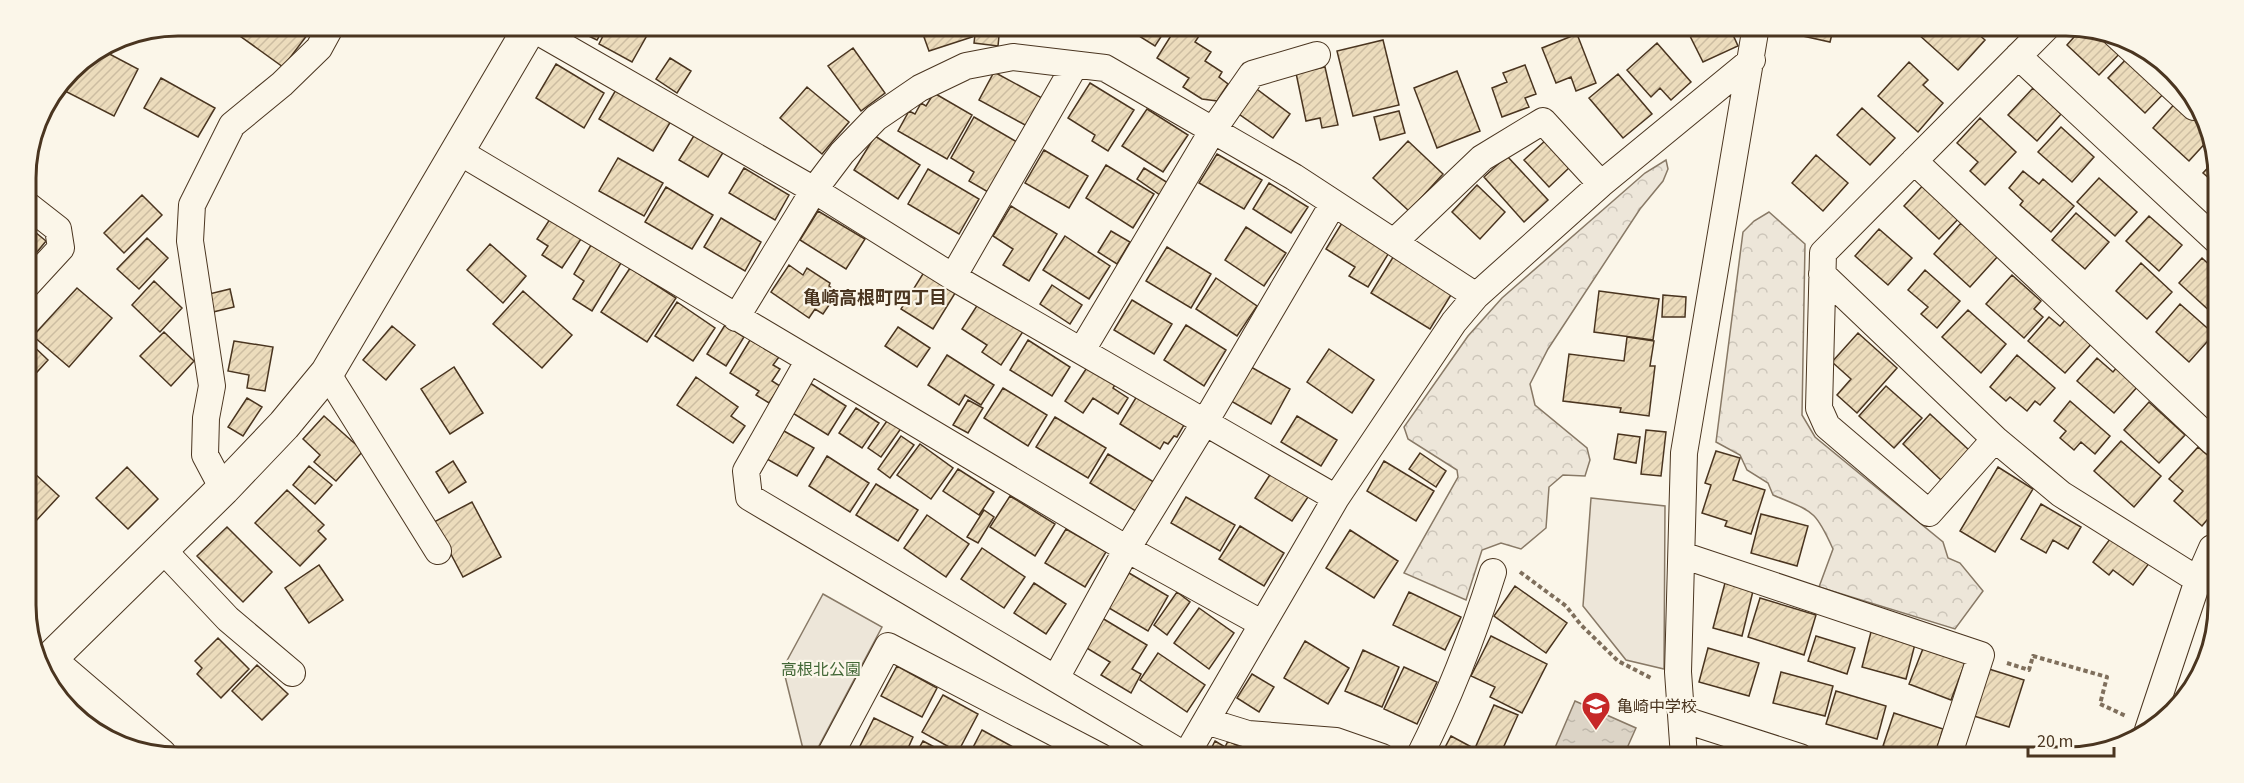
<svg xmlns="http://www.w3.org/2000/svg" width="2244" height="783" font-family="'Source Sans 3','Noto Sans JP',sans-serif">
<style>
.forest{fill:url(#forest-crowns);stroke:#887966;stroke-width:1.5}
.park{fill:#ede6d9;stroke:#887966;stroke-width:1.5}
.water{fill:url(#water-ripples);stroke:#887966;stroke-width:1.5}
.building{fill:url(#building-hatch);stroke:#4a3520;stroke-width:1.5}
.lines{fill:none;stroke-linecap:round;stroke-linejoin:round}
.street-casing{stroke:#4a3520;stroke-width:28}
.secondary-casing{stroke:#4a3520;stroke-width:35}
.path{stroke:#7f6f5c;stroke-width:4;stroke-dasharray:4.5 3;stroke-linecap:butt}
.street{stroke:#fbf6e9;stroke-width:26}
.secondary{stroke:#fbf6e9;stroke-width:33}
.labels{text-anchor:middle;stroke-width:4.5;stroke-linejoin:round;paint-order:stroke}
.park-label{font-size:16px;fill:#436837;stroke:#fbf6e9}
.poi-label{font-size:16px;fill:#4a3520;stroke:#fbf6e9;text-anchor:start}
.neighbourhood-label{font-size:18px;font-weight:bold;fill:#4a3520;stroke:#fbf6e9}
.rim{fill:none;stroke:#4a3520;stroke-width:3}
</style>
<defs>
<pattern id="forest-crowns" width="20" height="18" patternUnits="userSpaceOnUse" patternTransform="scale(1.5)"><rect width="20" height="18" fill="#ede6d9"/><path d="M2 6a3 3 0 1 1 6 0M12 15a3 3 0 1 1 6 0" fill="none" stroke="#cdc6ba"/></pattern>
<pattern id="water-ripples" width="26" height="14" patternUnits="userSpaceOnUse" patternTransform="scale(1.5)"><rect width="26" height="14" fill="#dcd4c6"/><path d="M2 4q2-2 4 0t4 0M15 11q2-2 4 0t4 0" fill="none" stroke="#beb7aa"/></pattern>
<pattern id="building-hatch" width="6" height="6" patternUnits="userSpaceOnUse" patternTransform="scale(1.5)"><rect width="6" height="6" fill="#ecdcbc"/><path d="M-1 1l2-2M0 6l6-6M5 7l2-2" fill="none" stroke="#ccbda1"/></pattern>
</defs>
<rect width="100%" height="100%" fill="#fbf6e9"/>
<path class="forest" d="M1666,160L1668,169L1663,181L1640,209L1548,349L1530,384L1535,405L1587,448L1590,460L1585,476L1563,475L1549,487L1546,528L1521,549L1501,543L1482,550L1466,600L1404,573L1458,477L1457,470L1408,439L1404,427L1468,336L1502,298L1645,173Z
M1769,212L1805,244L1802,415L1815,437L1943,542L1948,558L1960,563L1983,591L1955,629L1819,587L1833,549C1815,509 1813,512 1773,495L1768,483L1747,470L1740,455L1716,442L1743,232L1754,221Z"/>
<path class="park" d="M1591,498L1665,506L1664,669L1626,660L1583,606Z
M823,594L882,627L813,757H805L783,668Z"/>
<path class="water" d="M1575,701L1636,728L1623,757H1551Z"/>
<path class="building" d="M240,26H314L283,67L240,36L246,29Z
M578,26H605L597,40L580,32Z
M608,26H641L650,30L632,62L599,44Z
M920,26H968L972,37L929,51Z
M976,26H1000L998,46L974,43Z
M1123,26H1168L1155,46Z
M1177,26H1182L1199,36L1195,42L1211,52L1205,61L1222,72L1219,77L1228,84L1217,101L1202,99L1183,87L1189,78L1157,58Z
M1696,26H1731H1729L1738,46L1703,62L1687,30Z
M1772,26H1834L1830,42L1771,29Z
M1926,26H1969L1985,40L1958,70L1918,34Z
M2082,28L2108,32L2125,48L2099,75L2067,45Z
M1577,34L1596,83L1576,91L1571,77L1556,83L1542,48Z
M1383,40L1399,105L1353,116L1337,51Z
M1657,43L1691,82L1671,100L1660,88L1651,97L1627,70Z
M853,48L885,93L861,111L828,66Z
M100,49L138,69L114,116L59,88L77,64Z
M2132,53L2169,88L2145,113L2108,78Z
M670,58L691,71L677,93L656,79Z
M1909,62L1928,80L1923,85L1943,103L1918,132L1878,96Z
M556,64L604,93L584,128L536,98Z
M1525,65L1536,94L1525,98L1529,107L1502,117L1492,88L1507,82L1503,73Z
M1325,67L1338,125L1322,128L1320,118L1306,121L1296,73Z
M1457,71L1480,131L1437,148L1414,88Z
M994,72L1042,98L1027,126L979,100Z
M1618,74L1652,114L1623,138L1589,98Z
M161,78L215,108L198,137L144,108Z
M1090,83L1134,110L1108,151L1092,141L1095,135L1068,118Z
M807,87L849,122L822,154L780,118Z
M1254,87L1290,114L1273,138L1236,112Z
M617,88L671,121L653,151L599,119Z
M2033,88L2061,114L2037,141L2008,115Z
M934,93L972,115L947,159L898,131L909,111L915,114L921,103L926,106Z
M2179,99L2199,117L2209,139L2189,161L2153,128Z
M1862,108L1895,138L1870,165L1837,135Z
M1147,109L1188,135L1163,172L1122,146Z
M1399,111L1405,133L1380,140L1374,117Z
M974,117L1017,142L988,192L969,181L974,172L951,158Z
M1980,118L2016,152L1985,185L1970,171L1978,162L1957,143Z
M2061,127L2094,157L2072,182L2038,152Z
M695,134L724,151L708,177L679,160Z
M875,136L920,165L898,199L854,170Z
M1546,140L1570,167L1549,187L1524,160Z
M1408,141L1443,174L1409,211L1373,178Z
M1044,150L1088,176L1069,208L1025,183Z
M1217,154L1262,180L1244,209L1199,183Z
M1816,155L1848,183L1823,211L1792,183Z
M1507,156L1548,200L1524,222L1484,177Z
M618,158L663,183L644,216L599,191Z
M2217,158V185L2203,173Z
M1106,165L1154,194L1133,228L1086,198Z
M744,168L789,195L775,220L729,193Z
M1144,168L1168,183L1160,195L1137,179Z
M928,169L979,199L959,234L908,204Z
M2023,171L2039,184L2043,179L2074,206L2051,232L2020,205L2023,201L2009,188Z
M2099,178L2137,212L2115,236L2077,202Z
M1927,181L1963,214L1939,239L1904,206Z
M1269,183L1308,207L1291,233L1253,209Z
M1477,185L1505,212L1480,239L1452,212Z
M666,187L713,215L692,249L645,222Z
M142,195L162,215L124,253L104,233Z
M1011,206L1057,234L1029,281L1003,265L1013,249L993,236Z
M818,211L865,239L846,269L800,240Z
M2076,213L2109,242L2085,269L2052,240Z
M26,215L34,221L29,227L46,241L29,262L26,260Z
M552,216L583,236L562,268L542,255L548,246L537,239Z
M2149,216L2182,245L2159,271L2126,241Z
M721,218L761,242L745,271L704,247Z
M1342,223L1390,251L1368,287L1349,276L1355,267L1326,249Z
M1961,223L1998,256L1970,287L1934,254Z
M1246,227L1286,253L1264,286L1225,260Z
M1879,229L1912,258L1888,285L1855,256Z
M1111,231L1130,242L1117,264L1098,252Z
M1065,236L1110,266L1089,299L1043,270Z
M147,238L168,258L139,289L117,269Z
M490,244L526,276L503,303L467,270Z
M591,245L621,263L592,311L573,299L584,281L574,274Z
M1167,247L1211,274L1191,308L1146,281Z
M1395,254L1454,290L1430,329L1371,293Z
M2202,258L2216,271L2215,312L2213,314L2179,283Z
M2141,263L2172,292L2147,319L2116,291Z
M789,265L803,275L807,268L830,283L829,286L838,292L823,314L815,309L809,318L771,292Z
M630,268L676,298L647,342L601,312Z
M926,269L957,290L933,329L901,309Z
M1925,270L1960,301L1937,328L1921,314L1928,307L1908,290Z
M2012,275L2041,301L2034,309L2043,317L2024,338L1986,304Z
M1216,278L1257,306L1237,336L1196,309Z
M154,281L182,308L160,332L132,305Z
M1052,285L1082,305L1070,324L1040,304Z
M77,288L112,318L69,367L33,336Z
M230,289L234,307L213,312L209,294Z
M523,291L572,335L542,368L493,324Z
M1599,291L1659,299L1653,340L1594,332Z
M1663,295L1686,297L1685,317H1662Z
M1132,300L1172,324L1154,354L1114,330Z
M980,301L1024,330L1001,365L982,352L987,345L962,329Z
M677,302L715,328L693,361L655,336Z
M2180,304L2214,334L2189,362L2156,332Z
M1968,310L2006,344L1981,373L1942,337Z
M2049,317L2060,326L2066,319L2093,342L2065,373L2028,341Z
M725,325L744,337L726,366L707,354Z
M1186,325L1226,350L1204,386L1164,360Z
M392,326L415,345L386,380L363,360Z
M898,327L930,348L917,367L885,346Z
M164,332L194,361L171,386L140,356Z
M1858,333L1897,368L1857,413L1837,395L1851,379L1832,362Z
M1627,337L1654,341L1650,366H1655L1649,416L1620,412L1621,408L1563,401L1569,354L1624,361Z
M27,340L48,360L27,383Z
M750,340L779,357L773,365L780,369L772,381L780,386L769,403L756,395L759,391L730,373Z
M1028,340L1070,367L1052,396L1010,370Z
M234,341L273,347L265,391L247,388L249,375L228,371Z
M1329,349L1374,380L1352,413L1307,382Z
M947,355L994,385L981,405L965,395L959,405L928,385Z
M2017,355L2055,388L2040,405L2035,401L2027,411L2010,397L2006,401L1990,387Z
M2097,358L2113,372L2118,366L2139,385L2114,413L2077,381Z
M1090,363L1118,380L1113,388L1128,398L1118,414L1093,398L1083,413L1065,401Z
M454,367L483,413L450,434L421,389Z
M1251,367L1290,389L1271,424L1231,401Z
M696,377L738,407L731,416L745,426L733,443L677,405Z
M810,383L846,406L828,435L791,412Z
M1886,386L1922,418L1894,448L1859,416Z
M1003,388L1047,415L1028,446L984,418Z
M1137,396L1184,425L1177,437L1174,436L1168,444L1164,442L1160,449L1120,424Z
M247,398L262,407L243,436L228,427Z
M968,400L983,408L968,433L953,425Z
M2070,401L2110,436L2095,454L2081,442L2074,450L2060,438L2066,431L2054,421Z
M2149,402L2185,435L2159,463L2124,430Z
M856,408L879,423L862,448L839,433Z
M1930,414L1969,450L1941,480L1903,444Z
M324,416L363,451L336,481L314,462L320,455L303,439Z
M1297,416L1337,440L1321,466L1281,442Z
M1055,417L1106,448L1088,478L1036,447Z
M889,418L902,427L881,457L868,448Z
M1646,430L1666,432L1661,476L1641,474Z
M784,431L814,448L797,476L767,459Z
M1618,434L1640,437L1636,463L1614,459Z
M901,436L914,445L890,478L878,469Z
M2121,441L2161,476L2134,507L2094,471Z
M920,444L953,468L931,499L897,475Z
M2198,447L2213,460L2212,514L2202,526L2174,501L2183,491L2169,479Z
M1716,451L1740,458L1733,480L1765,490L1751,534L1725,526L1727,521L1702,513L1711,485L1705,483Z
M1420,453L1446,471L1436,487L1409,469Z
M1108,454L1157,484L1139,513L1090,483Z
M827,456L869,483L850,512L809,486Z
M453,461L466,482L449,493L436,472Z
M1384,461L1434,491L1416,521L1367,491Z
M309,466L332,485L315,504L293,485Z
M127,467L158,499L128,529L96,498Z
M1998,467L2033,489L1995,552L1960,531Z
M958,469L994,492L979,515L943,491Z
M33,472L59,496L34,523L28,518V478Z
M1271,473L1308,497L1292,521L1255,498Z
M876,484L918,510L898,541L856,515Z
M287,490L324,525L318,531L326,539L300,566L255,523Z
M1010,496L1055,524L1035,556L990,527Z
M1186,497L1235,525L1220,551L1171,523Z
M472,502L501,557L463,577L434,522Z
M2041,504L2081,527L2068,549L2053,540L2046,553L2021,539Z
M984,510L994,517L978,543L967,537Z
M1761,514L1808,526L1797,566L1751,553Z
M927,515L969,544L946,577L904,548Z
M1240,526L1284,553L1264,586L1219,559Z
M227,527L272,572L243,602L197,556Z
M1066,529L1106,552L1085,587L1045,563Z
M1350,530L1398,561L1374,598L1326,568Z
M2113,535L2150,562L2133,585L2113,570L2109,575L2093,562Z
M982,548L1025,577L1004,608L961,579Z
M319,565L343,600L309,623L285,588Z
M1129,573L1168,596L1148,631L1109,608Z
M1034,583L1066,604L1046,634L1014,613Z
M1725,583L1753,591L1742,636L1713,628Z
M1515,586L1567,623L1546,653L1494,616Z
M1177,592L1190,602L1167,635L1154,625Z
M1409,592L1461,617L1445,650L1393,625Z
M1760,598L1816,615L1804,655L1748,637Z
M1199,608L1234,633L1209,669L1174,643Z
M1102,618L1147,645L1132,669L1141,674L1131,693L1101,675L1110,662L1085,647Z
M1871,632L1915,644L1906,679L1862,667Z
M1491,636L1547,664L1522,713L1490,697L1495,687L1471,676Z
M1816,636L1855,648L1847,674L1808,661Z
M218,638L249,669L221,698L197,674L202,668L195,661Z
M1305,641L1349,668L1328,704L1284,678Z
M1924,646L1965,663L1951,700L1909,684Z
M1708,648L1759,663L1749,696L1699,682Z
M1363,650L1399,667L1382,707L1345,691Z
M1158,653L1205,685L1187,712L1140,680Z
M257,665L288,694L262,720L232,691Z
M897,666L937,688L922,717L881,696Z
M1404,667L1437,682L1417,724L1384,709Z
M1989,669L2024,680L2009,727L1974,716Z
M1781,672L1833,686L1825,716L1773,703Z
M1252,674L1274,687L1259,712L1237,698Z
M1836,691L1886,706L1877,739L1826,724Z
M943,695L978,714L958,752L922,732Z
M1494,705L1518,715L1499,757L1476,746Z
M1894,713L1943,729L1934,757H1919L1883,746Z
M874,718L913,737L904,757H864L856,754Z
M982,730L1015,748L1010,757H968Z
M1451,736L1490,757H1440Z
M923,741L953,757H914Z
M1215,741L1225,747L1228,741L1245,749L1242,756L1245,757H1207Z
M1725,742L1760,751L1759,757H1721Z
M1295,747L1314,757H1289Z"/>
<g class="lines">
<g class="street-casing">
<path id="street" d="M2048,26L1823,253L1819,408L1827,426L1929,513L1995,439L2061,494L2198,580
M530,27L814,190L953,277L1336,498
M2114,33L2194,107
M2018,56L2216,240
M458,151L1127,549L1261,623
M1914,161L2213,442
M26,204L58,229L61,248L26,286
M1394,242L1482,158L1543,121L1601,184
M1822,274L1995,439
M953,277L1075,65
M736,318L814,190L842,153L876,118L920,88L966,66L1013,57L1105,68L1294,177L1476,296
M1082,350L1213,130L1252,74L1317,55
M809,360L746,471L749,497L1186,756
M327,373L438,551
M223,489L205,455L206,418L212,386L190,241L192,205L232,125L282,84L319,48L331,26
M163,550L228,619L292,673
M1682,555L1981,655L1948,757
M1056,678L1127,549L1205,422L1333,204
M1682,719L1800,757
M1206,721L1248,734L1336,741L1382,757
M2148,730L2198,580L2212,548
M829,757L888,646L1101,757
M1185,757L1336,498L1454,322L1476,296L1601,184L1752,60
M1419,757C1449,698 1473,636 1493,572
M1684,757L1678,672L1684,453L1756,26"/>
</g>
<g class="secondary-casing">
<path id="secondary" d="M160,755L49,660L223,489L284,425L327,373L531,26"/>
</g>
<path class="path" d="M1520,572L1566,606L1581,625L1618,661L1653,679
M2007,663L2029,670L2033,656L2107,677L2100,704L2126,716"/>
<use href="#street" class="street"/>
<use href="#secondary" class="secondary"/>
</g>
<defs>
<g id="school-pin" transform="scale(1.5)"><path d="M0 17L-7.5 6A9.5 9.5 0 1 1 7.5 6Z" fill="#c62828" stroke="#fbf6e9"/><path d="M0-5L7-2L0 1L-7-2ZM-4 1L0 2.5L4 1V4Q0 6-4 4Z" fill="#fff"/></g>
</defs>
<g fill-rule="evenodd">
<use href="#school-pin" x="1596" y="706"/>
</g>
<g class="labels">
<g class="park-label">
<text x="821" y="675">高根北公園</text>
</g>
<g class="poi-label">
<text x="1617" y="712">亀崎中学校</text>
</g>
<g class="neighbourhood-label">
<text x="875" y="304">亀崎高根町四丁目</text>
</g>
</g>
<path d="M0 0H2244V783H0ZM178 36H2066A142 142 0 0 1 2208 178V605A142 142 0 0 1 2066 747H178A142 142 0 0 1 36 605V178A142 142 0 0 1 178 36Z" fill="#fbf6e9" fill-rule="evenodd"/>
<path class="rim" d="M178 36H2066A142 142 0 0 1 2208 178V605A142 142 0 0 1 2066 747H178A142 142 0 0 1 36 605V178A142 142 0 0 1 178 36Z"/>
<path d="M2028 747v9h86v-9" fill="none" stroke="#4a3520" stroke-width="3"/>
<text x="2037" y="747" font-size="18" fill="#4a3520" stroke="#fbf6e9" stroke-width="4.5" paint-order="stroke">20 m</text>
</svg>
